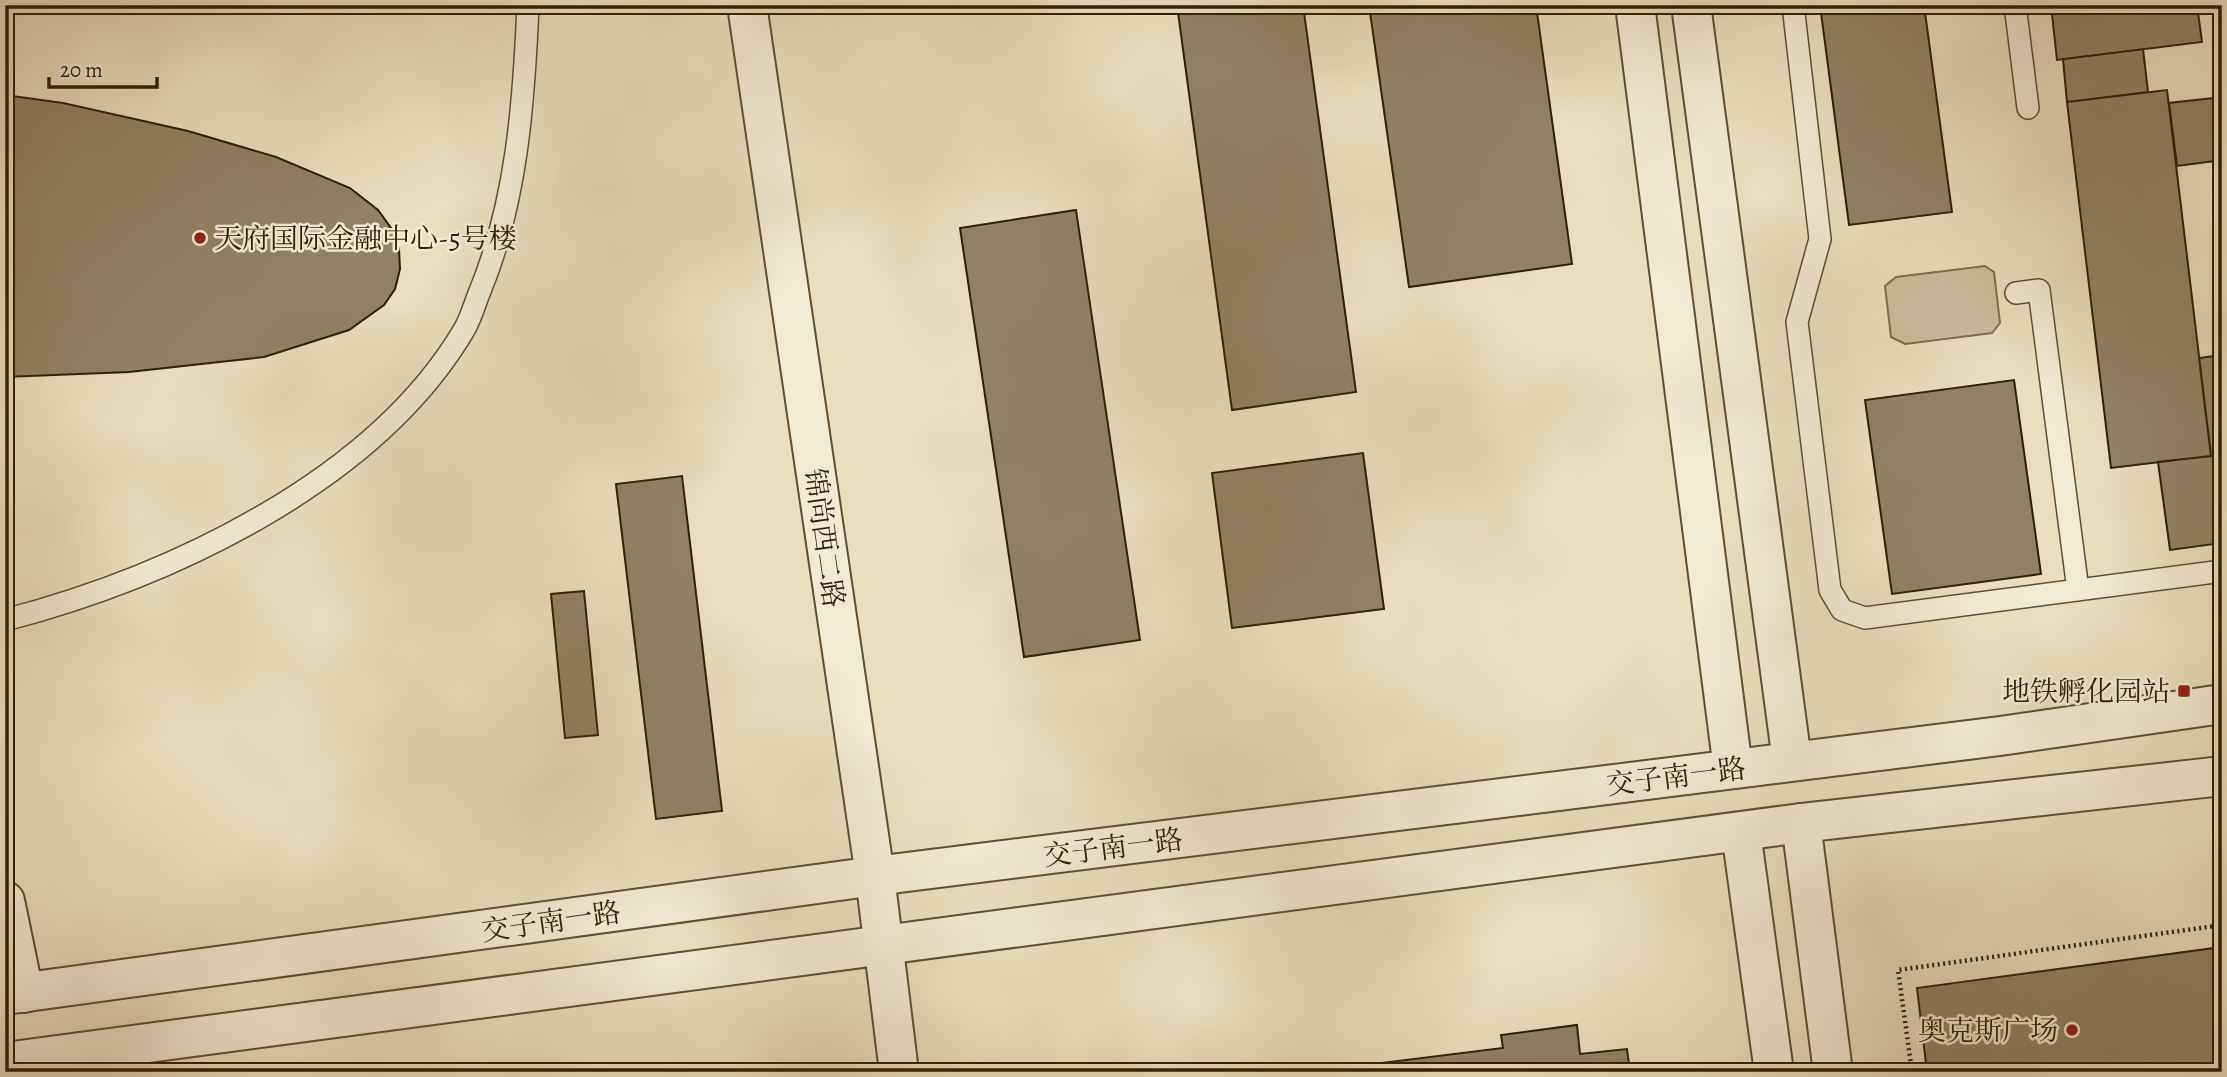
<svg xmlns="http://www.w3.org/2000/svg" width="2227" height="1077" font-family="Alegreya,'Noto Serif SC',serif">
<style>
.green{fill:#cabe9f;stroke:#7e6e52;stroke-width:2}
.building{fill:#918266;stroke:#311e05;stroke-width:2}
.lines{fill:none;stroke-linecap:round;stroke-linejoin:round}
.service-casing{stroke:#5f4e34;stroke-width:24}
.minor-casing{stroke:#5f4e34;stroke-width:42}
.tertiary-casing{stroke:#5f4e34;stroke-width:42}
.path{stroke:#311e05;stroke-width:4.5;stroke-dasharray:2 3.5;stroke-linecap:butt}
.service{stroke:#f1ead5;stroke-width:21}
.minor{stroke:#f1ead5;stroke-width:38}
.tertiary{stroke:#f1ead5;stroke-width:38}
.poi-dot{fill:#8f2418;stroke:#f1ead5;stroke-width:2.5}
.labels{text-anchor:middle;stroke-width:5;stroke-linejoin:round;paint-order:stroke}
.poi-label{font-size:28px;fill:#311e05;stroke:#f1ead5;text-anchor:end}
.street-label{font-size:28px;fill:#311e05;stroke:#f1ead5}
</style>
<rect width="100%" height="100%" fill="#e9dfbf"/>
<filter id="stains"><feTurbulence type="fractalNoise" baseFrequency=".00286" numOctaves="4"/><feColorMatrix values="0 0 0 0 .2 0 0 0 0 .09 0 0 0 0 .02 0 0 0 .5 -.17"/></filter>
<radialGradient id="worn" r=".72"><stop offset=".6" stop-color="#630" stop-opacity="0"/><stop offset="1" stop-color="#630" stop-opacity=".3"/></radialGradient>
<path class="green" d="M1985,266L1994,272L2000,323L1992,333L1905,344L1891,337L1885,286L1896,277Z"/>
<path class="building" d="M1177,5H1303L1356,392L1232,410Z
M1369,5H1536L1572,264L1409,287Z
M1820,5H1924L1952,212L1849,225Z
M2051,5H2197L2202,42L2057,60Z
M2143,49L2148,92L2067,102L2063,59Z
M2167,90L2211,456L2111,468L2067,102Z
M5,95L63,103L188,131L276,157L350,188L378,210L391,228L399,249L400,269L395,289L384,305L349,330L264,357L129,372L5,377Z
M2222,97V160L2177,166L2169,103Z
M1076,210L1140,640L1024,657L960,228Z
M2222,355V543L2170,550L2158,462L2211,456L2199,358Z
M2014,380L2041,574L1892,594L1865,400Z
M1363,453L1384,609L1232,628L1212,473Z
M682,476L722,811L656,819L616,484Z
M584,591L598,735L565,738L551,594Z
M2222,947V1072H1927L1917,988Z
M1577,1025L1580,1054L1627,1049L1630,1072H1309L1503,1048L1501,1035Z"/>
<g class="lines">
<g class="service-casing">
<path id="service" d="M1793,5L1820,239L1797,322L1830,590L1842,610L1865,618L2222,571
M2015,5L2028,108
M2016,293L2039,290L2078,590
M5,620C170,577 374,482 464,330C471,318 475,303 480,291C517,201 524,101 528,5"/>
</g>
<g class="minor-casing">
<path id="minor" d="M1635,5L1733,769
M1691,5L1792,761
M1801,823L1833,1072
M1741,832L1774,1072
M5,901L24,993"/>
</g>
<g class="tertiary-casing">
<path id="tertiary" d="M747,5L875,876L899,1072
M5,995L875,876L2000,736L2222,704
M5,1062L1801,823L2222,776"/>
</g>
<path class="path" d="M1912,1072L1898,970L2222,925"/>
<use href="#service" class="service"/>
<use href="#minor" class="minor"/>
<use href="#tertiary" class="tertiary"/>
</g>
<g class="poi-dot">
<circle cx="200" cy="238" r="7"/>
<rect x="2177" y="684" width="14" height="14" rx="3.5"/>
<circle cx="2072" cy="1030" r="7"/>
</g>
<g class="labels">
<g class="poi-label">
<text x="214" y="248" text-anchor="start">天府国际金融中心-5号楼</text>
<text x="2170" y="701">地铁孵化园站</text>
<text x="2058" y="1040">奥克斯广场</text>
</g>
<g class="street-label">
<text transform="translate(825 538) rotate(82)" y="10">锦尚西二路</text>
<text transform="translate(1676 776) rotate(-7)" y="10">交子南一路</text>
<text transform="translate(1113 847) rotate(-7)" y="10">交子南一路</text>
<text transform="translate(551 921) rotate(-8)" y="10">交子南一路</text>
</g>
</g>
<rect width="2227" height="1077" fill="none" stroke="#e9dfbf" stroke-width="28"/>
<rect x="7" y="7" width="2213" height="1063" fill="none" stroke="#311e05" stroke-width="3.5"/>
<rect x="14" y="14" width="2199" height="1049" fill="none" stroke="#311e05" stroke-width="2"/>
<path d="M49 77v10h108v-10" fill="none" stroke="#311e05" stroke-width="3.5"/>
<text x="60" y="77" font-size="21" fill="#311e05" stroke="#f1ead5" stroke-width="5" paint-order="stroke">20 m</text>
<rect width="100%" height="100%" filter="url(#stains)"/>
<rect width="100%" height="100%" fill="url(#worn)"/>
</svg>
